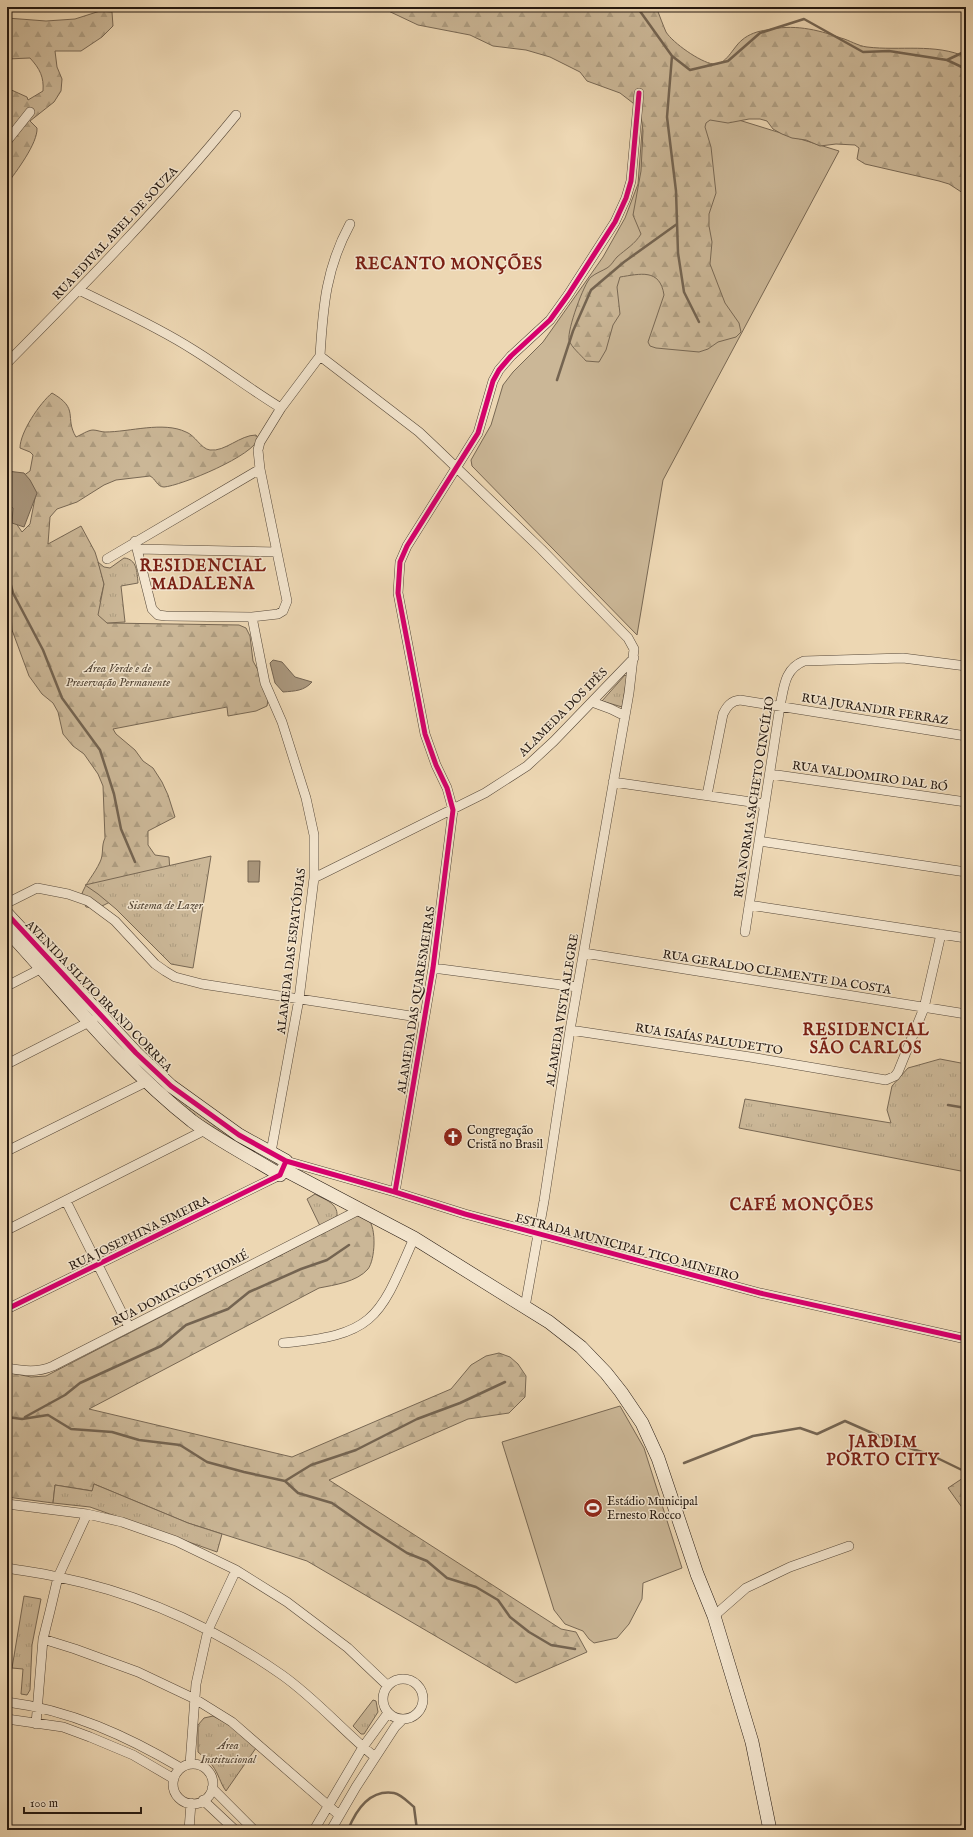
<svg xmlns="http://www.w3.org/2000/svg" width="973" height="1837" font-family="'IM FELL English',serif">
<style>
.grass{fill:#cbb797;stroke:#786854}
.forest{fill:url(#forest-firs);stroke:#786854}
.park{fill:url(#park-tufts);stroke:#786854}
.garden{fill:url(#garden-dots);stroke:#786854}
.water{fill:#a9967c;stroke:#746451}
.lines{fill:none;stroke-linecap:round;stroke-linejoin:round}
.stream{stroke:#746451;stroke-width:2.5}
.minor-casing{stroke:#564839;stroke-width:10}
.secondary-casing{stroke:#241810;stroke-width:14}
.minor{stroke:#f3e5ce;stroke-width:9}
.secondary{stroke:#f3e5ce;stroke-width:13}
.cycleway-casing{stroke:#f3e5ce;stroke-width:8}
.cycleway{stroke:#d6006c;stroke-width:5}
.labels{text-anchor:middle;stroke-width:3;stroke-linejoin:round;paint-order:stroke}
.street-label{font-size:12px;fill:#241810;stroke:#f3e5ce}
.park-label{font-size:12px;font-style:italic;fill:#564838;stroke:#f3e5ce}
.poi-label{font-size:12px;fill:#241810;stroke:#f3e5ce;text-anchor:start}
.district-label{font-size:16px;font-weight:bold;letter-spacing:1px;fill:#7a1f14;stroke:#f3e5ce}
</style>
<defs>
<pattern id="forest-firs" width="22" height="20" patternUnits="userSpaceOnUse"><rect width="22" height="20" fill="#cbb797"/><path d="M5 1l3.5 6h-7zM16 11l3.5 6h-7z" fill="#ae9d81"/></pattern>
<pattern id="park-tufts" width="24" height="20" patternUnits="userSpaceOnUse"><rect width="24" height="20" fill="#cbb797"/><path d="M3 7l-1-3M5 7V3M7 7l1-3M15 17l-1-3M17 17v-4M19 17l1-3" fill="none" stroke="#ae9d81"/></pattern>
<pattern id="garden-dots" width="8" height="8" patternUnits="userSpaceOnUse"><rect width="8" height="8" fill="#cbb797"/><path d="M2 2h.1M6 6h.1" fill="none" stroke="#ae9d81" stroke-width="1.8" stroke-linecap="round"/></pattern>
</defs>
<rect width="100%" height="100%" fill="#edd7b3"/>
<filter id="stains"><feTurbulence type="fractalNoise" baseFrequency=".005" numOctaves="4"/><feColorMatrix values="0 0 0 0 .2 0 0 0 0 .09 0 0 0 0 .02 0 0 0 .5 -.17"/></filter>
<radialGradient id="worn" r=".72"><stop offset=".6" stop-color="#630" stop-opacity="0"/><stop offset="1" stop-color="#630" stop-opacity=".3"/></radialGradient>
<path class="grass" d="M645,91L839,151L663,480L637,635L472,466L471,460L491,425L503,385L513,372L543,342L603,257L625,218L638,184Z
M620,1406L644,1448L682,1568L643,1583L642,1599L629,1624L617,1638L594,1643L589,1639L583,1631L565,1624L554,1610L502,1442Z"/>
<path class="forest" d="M380,7H658L657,9C660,17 663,25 666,32C673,43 700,62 713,64C726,66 733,47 742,40C749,34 758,31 767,30C793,24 816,29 841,38C849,40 858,46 867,47C900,51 935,43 966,57V195L949,184L939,181L865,164L857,159L859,148L855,145L836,144L820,146L806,140L792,138L782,134L773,129L767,121L760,119H749L728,123L710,120L706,123L705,127L711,147L716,193L709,214V226L712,242L710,264L725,303L739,323L741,332L736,337L718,342L708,349L699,352L656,348L650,346L648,342L664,295C660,268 640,274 620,277L617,287L620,314L613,325L606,350L599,362L586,361C581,355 571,347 569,340C567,330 584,283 591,277C596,273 602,271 607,268C611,266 614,260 617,257C626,249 635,244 641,234L633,215L641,171L643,131L641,116L633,103L620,93L587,81L580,72L550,57L526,50L493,46L470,35L418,25Z
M100,11L112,12L113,26L102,37L81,51H55L57,67L62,79L61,91L54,102L30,121L37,128C38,143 16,172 7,184V88L27,97L28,100L43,91C44,77 40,69 30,58L7,59V18L46,21L75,19Z
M52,393C80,409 64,417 76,437C81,435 88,430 93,430C97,430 101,432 105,432C130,432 163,421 186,432C195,435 201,449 210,450C225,452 240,435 256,435L258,438C256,455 180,486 164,487C157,487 156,479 150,476L116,480L104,485L77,502L57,509L50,517L48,544L81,526L95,552L100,568L104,584L100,601L107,623L239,625L246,628L250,636L253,661L260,674L268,700L267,706L256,711L228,716L227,707L113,729L116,734L135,750L143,761L153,768L162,782L168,795L175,817L148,831V845L155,855L169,857L170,872L98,908L86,907L81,896C86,882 94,875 100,862C104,854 101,846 105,838L103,786L98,774L84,754L73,746L63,734L58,712L53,703L42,694L29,676L12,630L11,612L7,596V510L22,532L30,524L35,498L23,476L30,471L33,455L30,452L20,448C20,432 40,403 52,393Z
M360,1214C362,1216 366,1217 368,1219C377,1228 375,1260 368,1269C357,1282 334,1285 319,1288L89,1409L292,1457L451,1389L471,1365L486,1356L499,1353L510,1357L518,1364L526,1376L525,1397L509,1413L468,1419L329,1480L561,1629L576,1632L587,1652L516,1683L307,1561L188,1523L94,1484L93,1491L55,1485L53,1503L7,1497V1372L31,1377L46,1376Z
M966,1476V1513L948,1488Z"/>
<path class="park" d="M124,558C137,559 137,572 138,583L121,586L125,622L107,623L98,615L104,584L98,562L104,567L110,568Z
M625,675L627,677L622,707L602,701Z
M211,856L193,968L171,964L116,909L98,894L85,885Z
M940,1059L966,1064V1172L739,1128L745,1099L891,1123L887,1110L892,1086L908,1068Z
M315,1194C325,1200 338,1203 337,1216L320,1226L307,1199Z
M94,1484L188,1523L222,1534L217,1552L90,1507L53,1503L55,1485L92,1491Z
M24,1596L41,1599L32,1645L30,1690L27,1695L21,1694L23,1669L12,1668Z
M373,1700L376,1701L378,1712L364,1734H361L353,1726Z
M213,1716L230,1725L256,1748L226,1791C220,1783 219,1774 212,1765C209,1760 202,1756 198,1752V1725L204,1718Z"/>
<path class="garden" d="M103,1027L276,1161V1166L192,1114L134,1064L100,1029Z"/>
<path class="water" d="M7,471L24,473L30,480L37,493L24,527L12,523L13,508L9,506L11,501L7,493Z
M273,660L282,662L295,677L312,682C304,691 295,691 283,692L275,683L270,663Z
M248,861H260L259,882H248Z"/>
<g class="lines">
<path class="stream" d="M637,7L672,56L690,70L728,61L760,33L804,19L863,52L889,51L947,60L966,69
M672,56L667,117L676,191L678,253L684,292L699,322
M947,60L966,51
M557,380L573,331L591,290L624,262L677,224
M7,570L13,593L43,650L62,698L100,750L114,794L121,829L135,862
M948,1105L966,1108
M7,1417L22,1419L48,1415L71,1429L112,1432L139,1440L180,1445L207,1462L244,1472L285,1481L298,1493L332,1503L365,1526L407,1553L427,1561L447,1578L476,1587L498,1600L510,1617L529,1632L551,1645L575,1649
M25,1417L65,1395L80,1383L161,1346L186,1325L228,1309L249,1292L301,1269L327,1260L349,1245
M684,1463L753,1436L800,1428L817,1434L845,1421L897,1444L931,1455L966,1472
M285,1481L311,1465L356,1450L417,1419L460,1403L505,1382
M348,1830C356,1810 369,1789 394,1793C401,1794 409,1803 414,1807L417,1830"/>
<g class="minor-casing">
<path id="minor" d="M7,141L30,112
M79,290C117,309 156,326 192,349C223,368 251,390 281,408
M320,356L419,432L437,449L541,549L628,638L634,649L629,693L570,1030L544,1201L525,1307
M320,356C323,306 326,268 350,224
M7,363C86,283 165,202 236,115
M135,541L152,609L158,615L166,616L252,617L278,614L283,611L287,601L260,469L258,450L260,442L281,408L320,356
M137,549L277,552
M107,559L260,469
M252,617L265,683L282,722L306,798L314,835V878L299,999L271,1152
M592,702L611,709L625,716
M770,774L966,802
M613,782L765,804
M707,795L723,714C727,706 731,701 740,700L966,736
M759,841L966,872
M314,878L485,793L527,766L554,741L634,658
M7,903L37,888L68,894L88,901L115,921L155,964L165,971L175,977L202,984L424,1018
M749,905L966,938
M745,932L780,706C784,688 784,669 804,661L903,658L966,666
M584,953L966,1014
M433,968L577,987
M7,986L42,968
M570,1030L750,1057L886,1080L895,1076L898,1072L924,1008L941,934
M7,1064L93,1020
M7,1151L146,1082
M395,1192L433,968L453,810L447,788L436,765L425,734L398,593L400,562L407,546L478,433L493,381L499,370L511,356L550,320L568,295L615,222L626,198L631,181L639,93
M66,1201L129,1327
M7,1230L205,1130
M7,1309L280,1175L286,1161L395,1192L465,1214L760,1293L966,1339
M283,1343C375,1335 379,1319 414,1238
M7,1368C24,1371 37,1373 53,1366L359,1210
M7,1504L87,1514L122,1522L176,1541L236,1570L287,1602L348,1648L388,1686
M7,1568C24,1571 41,1573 58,1577C138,1593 215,1628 282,1675C316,1699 343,1731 375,1757
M714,1616L746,1588L790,1567L849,1546
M43,1639L75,1649L138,1672L195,1699L232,1722L339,1815
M383 1699a20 20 0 1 1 40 0a20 20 0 1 1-40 0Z
M7,1702C70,1710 127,1736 181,1768
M7,1719L63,1727L90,1737L133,1755L174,1779
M36,1724L43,1639L50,1611L58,1577L87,1514
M190,1764L196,1684L208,1630L236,1570
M173 1784a20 20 0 1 1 40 0a20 20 0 1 1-40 0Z
M212,1788L254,1830
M203,1800L235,1830
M189,1830L191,1803
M314,1830L363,1747L388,1713
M331,1830L356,1787L395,1727L403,1719"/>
</g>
<g class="secondary-casing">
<path id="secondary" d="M7,914L136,1053L171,1086L239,1135L286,1161
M7,930C67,995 122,1066 192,1121C219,1141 251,1157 280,1175
M283,1169L414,1238L549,1322L581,1347L606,1373L621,1392L642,1423L658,1458L697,1574L714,1616L752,1742L770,1830"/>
</g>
<use href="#minor" class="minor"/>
<use href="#secondary" class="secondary"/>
<g class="cycleway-casing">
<path id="cycleway" d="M7,914L136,1053L171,1086L239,1135L286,1161L395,1192L465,1214L760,1293L966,1339
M395,1192L433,968L453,810L447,788L436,765L425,734L398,593L400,562L407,546L478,433L493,381L499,370L511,356L550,320L568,295L615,222L626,198L631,181L639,93
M7,1309L280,1175L286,1161"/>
</g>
<use href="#cycleway" class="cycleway"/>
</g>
<defs>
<g id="church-disc" transform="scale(1)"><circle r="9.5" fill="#8f2418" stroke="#f3e5ce"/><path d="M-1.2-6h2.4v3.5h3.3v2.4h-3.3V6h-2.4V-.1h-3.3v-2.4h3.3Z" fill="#fff"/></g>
<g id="stadium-disc" transform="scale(1)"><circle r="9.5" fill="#8f2418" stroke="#f3e5ce"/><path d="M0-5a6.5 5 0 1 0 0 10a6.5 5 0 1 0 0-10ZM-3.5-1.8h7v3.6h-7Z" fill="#fff"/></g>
</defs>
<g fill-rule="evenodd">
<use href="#church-disc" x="453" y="1137"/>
<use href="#stadium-disc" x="593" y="1508"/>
</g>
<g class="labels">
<g class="street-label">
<text transform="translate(115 233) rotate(-47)" y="4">RUA EDIVAL ABEL DE SOUZA</text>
<text transform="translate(875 709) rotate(9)" y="4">RUA JURANDIR FERRAZ</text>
<text transform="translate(563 712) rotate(-45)" y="4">ALAMEDA DOS IPÊS</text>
<text transform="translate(870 776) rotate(8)" y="4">RUA VALDOMIRO DAL BÓ</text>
<text transform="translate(754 797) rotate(-81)" y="4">RUA NORMA SACHETO CINCÍLIO</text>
<text transform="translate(291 951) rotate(-83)" y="4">ALAMEDA DAS ESPATÓDIAS</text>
<text transform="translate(777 972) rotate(9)" y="4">RUA GERALDO CLEMENTE DA COSTA</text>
<text transform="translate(99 996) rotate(46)" y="4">AVENIDA SILVIO BRAND CORREA</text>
<text transform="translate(416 1000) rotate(-81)" y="4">ALAMEDA DAS QUARESMEIRAS</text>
<text transform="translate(562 1010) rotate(-81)" y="4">ALAMEDA VISTA ALEGRE</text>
<text transform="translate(709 1039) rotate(9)" y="4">RUA ISAÍAS PALUDETTO</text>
<text transform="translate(139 1233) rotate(-26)" y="4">RUA JOSEPHINA SIMEIRA</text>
<text transform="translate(627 1247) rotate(15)" y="4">ESTRADA MUNICIPAL TICO MINEIRO</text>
<text transform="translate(180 1288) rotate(-27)" y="4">RUA DOMINGOS THOMÉ</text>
</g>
<g class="park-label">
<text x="118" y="672">Área Verde e de<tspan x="118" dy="14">Preservação Permanente</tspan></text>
<text x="165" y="909">Sistema de Lazer</text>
<text x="228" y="1749">Área<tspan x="228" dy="14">Institucional</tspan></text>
</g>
<g class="poi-label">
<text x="467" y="1134">Congregação<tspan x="467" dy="14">Cristã no Brasil</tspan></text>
<text x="607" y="1505">Estádio Municipal<tspan x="607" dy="14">Ernesto Rocco</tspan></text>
</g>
<g class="district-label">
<text x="449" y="269">RECANTO MONÇÕES</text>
<text x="203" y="571">RESIDENCIAL<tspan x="203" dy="18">MADALENA</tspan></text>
<text x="866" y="1035">RESIDENCIAL<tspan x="866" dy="18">SÃO CARLOS</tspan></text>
<text x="802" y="1210">CAFÉ MONÇÕES</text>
<text x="883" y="1447">JARDIM<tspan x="883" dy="18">PORTO CITY</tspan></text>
</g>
</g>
<rect width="973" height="1837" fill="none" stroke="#edd7b3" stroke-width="24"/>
<rect x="8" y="8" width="957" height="1821" fill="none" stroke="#241810" stroke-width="2"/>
<rect x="12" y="12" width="949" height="1813" fill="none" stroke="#241810"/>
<path d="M24 1807v6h117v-6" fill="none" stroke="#241810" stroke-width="2"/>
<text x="30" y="1807" font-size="12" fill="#241810" stroke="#f3e5ce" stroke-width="3" paint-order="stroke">100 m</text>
<rect width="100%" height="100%" filter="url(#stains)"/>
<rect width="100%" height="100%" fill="url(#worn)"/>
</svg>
